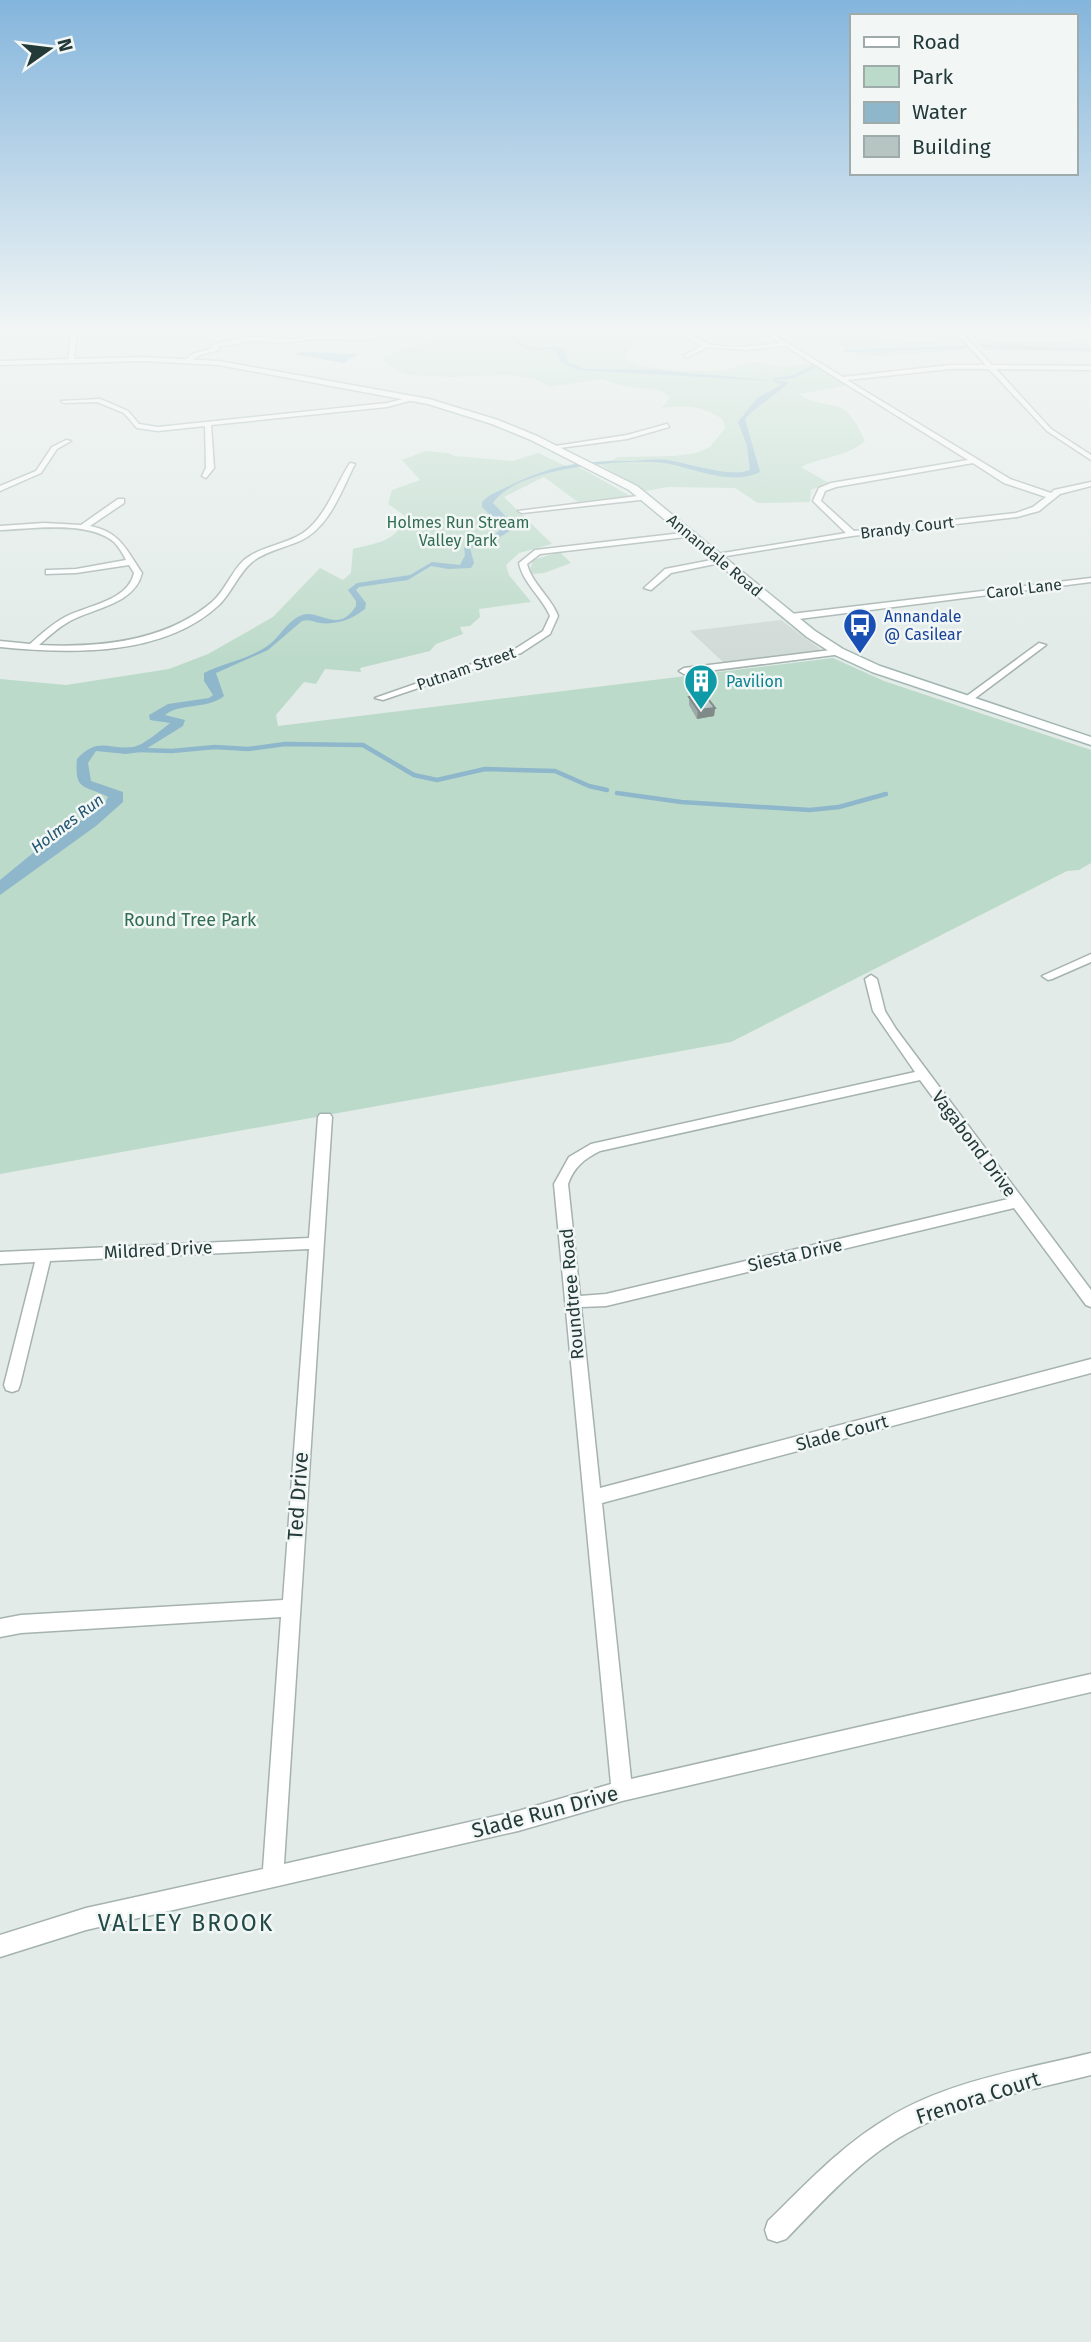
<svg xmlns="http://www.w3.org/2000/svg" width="1091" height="2342" font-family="'Fira Sans',sans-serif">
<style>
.built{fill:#d0dad7}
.green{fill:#bcdac9}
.water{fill:#8eb7cb}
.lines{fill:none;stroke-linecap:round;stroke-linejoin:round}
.stream-far1{stroke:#8eb7cb;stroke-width:2.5}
.stream{stroke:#8eb7cb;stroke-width:4.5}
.street-casing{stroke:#a5b2b0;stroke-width:3}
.secondary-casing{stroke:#a1b5b2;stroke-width:3}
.street{fill:#fff;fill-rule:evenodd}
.secondary{fill:#fff;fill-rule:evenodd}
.wall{fill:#9da9a7}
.shaded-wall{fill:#808a88}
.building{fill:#b7c5c2;stroke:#808a88;stroke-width:2}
.labels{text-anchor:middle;stroke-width:5;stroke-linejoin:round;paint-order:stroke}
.far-park-label{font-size:16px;fill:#316d53;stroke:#f2f7f6}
.far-street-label{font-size:16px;fill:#233a38;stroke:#f2f7f6}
.far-transit-label{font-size:16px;fill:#164399;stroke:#f2f7f6;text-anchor:start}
.far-culture-label{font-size:16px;fill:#0d838f;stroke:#f2f7f6;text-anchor:start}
.far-water-label{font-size:16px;font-style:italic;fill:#235670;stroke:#f2f7f6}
.park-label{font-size:18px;fill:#316d53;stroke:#f2f7f6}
.street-label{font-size:18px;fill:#233a38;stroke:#f2f7f6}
.near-street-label{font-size:21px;fill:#233a38;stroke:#f2f7f6}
.near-neighbourhood-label{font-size:23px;letter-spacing:2px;fill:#214a47;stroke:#f2f7f6}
</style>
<rect width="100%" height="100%" fill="#e2ebe8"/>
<path class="built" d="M781,620L824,652L725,664L690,631Z"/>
<path class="green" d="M437,333H628L632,344L623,359L645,367L682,371H723L753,362L782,367L813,364L850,385L799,394C812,403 822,403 837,406C851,410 859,429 865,441C847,457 823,456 801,467L829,483L811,490L810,502L758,503L735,488L668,487L646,491L595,462L613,460L618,457L675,456L696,453L710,447L725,428L723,420C703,405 686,406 662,408L670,397L661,391L624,386L601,379L550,387L535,379L508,375L450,377L410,375L402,373L384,362V356L437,338Z
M819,333H863L891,343L937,342L940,345H960L965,350L861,357Z
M975,341L1091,343V352L984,350Z
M426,451L448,453L455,456L513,461L538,453L566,466H576L588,472L632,497L578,502L544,477L504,497L552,544L519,553L506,565L509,575L531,602L479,609L480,617L470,626L460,627L463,634L436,644L430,651L360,668L361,672L325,669L316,684L304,682L276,715L278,726L833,658L884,681L1091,750V863L1079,870L1067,871L731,1042L0,1174V679L66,685L169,669L208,654L273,617L320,568L343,580L351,573L353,549C378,542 396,543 405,516L388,504L392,490L420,480L402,460Z
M560,552L571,563L544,573L529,574L533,560Z"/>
<path class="water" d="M513,335L532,349L556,346L565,348L568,362L584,369L655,370L788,382C785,389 754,408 745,419L760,472C728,488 688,464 655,462C617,460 515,468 493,503L509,520L513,529L492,542L470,548L474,563L471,568L448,569L431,566L408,580L359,587L356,590L366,603L365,609C352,619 338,625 320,623C313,622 310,619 302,621L268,650L216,673L224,696C207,710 182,702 165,715L185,720L183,726L141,752L126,754L96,751L88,763L91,781L123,792V802L96,826L0,895V880L33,853L104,805L108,797C85,785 74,792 77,759C98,736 108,750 133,747C144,745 161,730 170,723L150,720L149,715L168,704L209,698L213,695L204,681V673C225,662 251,659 270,644C281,635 288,620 302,615C320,609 338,635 356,606V601L348,590L357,583L410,575L432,562L460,565L465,555L464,547L484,542L503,528L482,507V502C489,494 499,491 509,486C556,463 583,461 634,461C645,460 656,459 667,460C688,463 731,478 750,470L747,446L738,422L757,398L781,385L773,381L577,370L561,362L553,349C534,351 523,352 510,337Z
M305,352L358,354L344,363L292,354Z"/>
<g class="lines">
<path class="stream-far1" d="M983,346L1091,350
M845,351L966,347
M774,379L792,377L814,367"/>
<path class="stream" d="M139,750L172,751L215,747L248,749L285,744L363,745L414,775L437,780L485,769L555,771L589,786L607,790
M617,793L681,802L810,810L839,807L886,794"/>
<g class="street-casing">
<path id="street" d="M71,333H77L74,361L71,363L68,361Z
M314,333H320L317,335L367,336L392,333L367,340L311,339L286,343L253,341L218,347L219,350L200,355L190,361L185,360L193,354L213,348L212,345C225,342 238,338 252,337C273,336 295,344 314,333Z
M676,333C688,332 701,342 713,345C735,349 758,345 780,343L765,333H771L843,377L950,365H986L956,333H962L992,365L1091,366V370L996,369L1051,429L1091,455V460L1047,431L989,369H950L847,380L1010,479L1051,493L1054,490L1091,482V486L1060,494L1039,511L1017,517L852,536L714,558V554H717L846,533L813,501L819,488L831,483L968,460L785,346L745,350L708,347L686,358L684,355L702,346ZM973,463L1004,483L1046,497L1033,507L1016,513L854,531L821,501L825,491L836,487Z
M411,397L413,400L387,407L211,425L214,468L206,478L202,476L206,468L205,426L158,431L137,428L124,413L97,402L64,403L61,401L100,399L128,411L139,424L158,427L387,403Z
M667,424L669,427L627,439L552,449L549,447L627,435Z
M66,440L71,441L57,449L41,473L0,491V486L36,471L52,447Z
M350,463L355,464C341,491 330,527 300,541C284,548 266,551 252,562C238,574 232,592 219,605C163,657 71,654 0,647V641L30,644C41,634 52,624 65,617C88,605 128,601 134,573L129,565L76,573L46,574V570H49L76,569L126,560C123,554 119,547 114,542C88,520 32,529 0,530V526L44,523L81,525L118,499H124V503L90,526C120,532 126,549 142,573C135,604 94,608 70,621C59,627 49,636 39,645C98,648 165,642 212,602C225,591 231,572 244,560C261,546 285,545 303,533C326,517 335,486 350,463Z
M646,495L650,497L649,499L522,513L518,511Z
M691,532L695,534L694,536L540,554L527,564C532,584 551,597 558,616L550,634L521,653L383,700L375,698L515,649L543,631L550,616C542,597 523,583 519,563L535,550Z
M722,558H725V562L671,573L651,590L644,588L665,569Z
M1091,578V582L791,620L787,617L791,614Z
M1039,643L1046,645L970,702H964V698Z
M839,649L843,652L842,654L684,674L679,671L684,668Z
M1091,954V962L1052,979L1048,980L1042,976Z
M871,975L877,979L885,1011L896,1029L1091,1290V1307L1086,1305L1014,1208L606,1306L581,1307L600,1488L1091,1359V1373L602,1503L631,1779L1091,1674V1692L622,1801L518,1831L86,1930L0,1957V1935L86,1908L263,1869L281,1617L21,1633L0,1637V1619L21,1615L283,1600L309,1249L50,1261L20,1385L18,1390L12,1392L6,1390L4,1385L35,1262L0,1264V1252L309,1238L318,1117L320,1114H330L332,1117L284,1864L518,1811L611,1784L554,1184L569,1157L591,1144L915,1072L873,1011L865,979ZM920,1080L1008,1199L606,1294L580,1296L568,1184C574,1167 584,1159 600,1151Z
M1091,2053V2075C1029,2091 963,2101 907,2133C860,2159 823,2201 786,2239L777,2242L768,2239L765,2230L768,2221C805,2185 841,2146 886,2119C947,2081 1022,2070 1091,2053Z"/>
</g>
<g class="secondary-casing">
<path id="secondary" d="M143,357L219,361L429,399L498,420L537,436L637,486L815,631L843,649L880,666L1091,737V745L872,672L835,655L807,637L629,490L531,440L492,424L428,404L219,365L143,361L0,365V361Z"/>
</g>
<use href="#street" class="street"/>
<use href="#secondary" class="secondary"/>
</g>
<path class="wall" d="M689,697L715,708L714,716L697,719L689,705Z"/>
<path class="shaded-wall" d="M715,708L714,716L697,719L698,710Z"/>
<path class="building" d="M705,695L715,708L698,710L689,697Z"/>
<linearGradient id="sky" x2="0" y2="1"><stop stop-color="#84b5dc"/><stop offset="0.5" stop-color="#f2f6f5"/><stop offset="1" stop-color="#f2f6f5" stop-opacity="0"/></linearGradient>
<rect width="1091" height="660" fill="url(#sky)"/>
<defs>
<g id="bus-pin" transform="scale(1.75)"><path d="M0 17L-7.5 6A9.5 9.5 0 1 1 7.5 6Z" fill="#1a4fb4" stroke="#f2f7f6"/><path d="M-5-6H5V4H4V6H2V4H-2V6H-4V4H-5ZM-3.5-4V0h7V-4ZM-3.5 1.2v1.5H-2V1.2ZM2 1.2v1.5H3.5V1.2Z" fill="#fff"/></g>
<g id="building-pin" transform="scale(1.75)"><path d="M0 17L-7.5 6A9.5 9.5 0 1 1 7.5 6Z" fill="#0f9aa8" stroke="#f2f7f6"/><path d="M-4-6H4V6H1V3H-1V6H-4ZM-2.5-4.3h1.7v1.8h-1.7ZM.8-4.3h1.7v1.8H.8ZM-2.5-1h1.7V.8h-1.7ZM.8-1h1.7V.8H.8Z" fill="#fff"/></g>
</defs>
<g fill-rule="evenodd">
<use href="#bus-pin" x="860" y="625"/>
<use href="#building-pin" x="701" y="681"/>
</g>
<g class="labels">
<g class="far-park-label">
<text x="458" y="528">Holmes Run Stream<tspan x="458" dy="18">Valley Park</tspan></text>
</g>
<g class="far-street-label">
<text transform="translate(907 527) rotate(-7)" y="6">Brandy Court</text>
<text transform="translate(715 555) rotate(40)" y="6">Annandale Road</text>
<text transform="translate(1024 588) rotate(-7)" y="6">Carol Lane</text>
<text transform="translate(466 668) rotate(-19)" y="6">Putnam Street</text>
</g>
<g class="far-transit-label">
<text x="884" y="622">Annandale<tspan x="884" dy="18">@ Casilear</tspan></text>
</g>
<g class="far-culture-label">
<text x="726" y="687">Pavilion</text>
</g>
<g class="far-water-label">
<text transform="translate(67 823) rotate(-37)" y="6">Holmes Run</text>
</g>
<g class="park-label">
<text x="190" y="926">Round Tree Park</text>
</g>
<g class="street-label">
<text transform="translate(974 1144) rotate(53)" y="6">Vagabond Drive</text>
<text transform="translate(158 1250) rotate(-3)" y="6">Mildred Drive</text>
<text transform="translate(795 1255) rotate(-13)" y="6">Siesta Drive</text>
<text transform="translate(572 1294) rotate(-95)" y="6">Roundtree Road</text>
<text transform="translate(842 1433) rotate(-15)" y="6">Slade Court</text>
</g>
<g class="near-street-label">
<text transform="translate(298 1496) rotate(-86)" y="7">Ted Drive</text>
<text transform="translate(545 1812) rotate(-15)" y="7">Slade Run Drive</text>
<text transform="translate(978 2098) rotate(-18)" y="7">Frenora Court</text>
</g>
<g class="near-neighbourhood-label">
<text x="186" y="1931">VALLEY BROOK</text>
</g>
</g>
<rect x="850" y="14" width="228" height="161" fill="#f2f7f6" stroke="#9fabaa" stroke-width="2"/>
<rect x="864" y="37" width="35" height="10" fill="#ffffff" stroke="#9fabaa" stroke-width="2"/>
<text x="912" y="49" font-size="21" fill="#233a38">Road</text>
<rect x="864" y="66" width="35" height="21" fill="#bcdac9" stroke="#9fabaa" stroke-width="2"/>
<text x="912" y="84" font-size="21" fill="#233a38">Park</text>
<rect x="864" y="102" width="35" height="21" fill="#8eb7cb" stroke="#9fabaa" stroke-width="2"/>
<text x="912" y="119" font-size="21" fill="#233a38">Water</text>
<rect x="864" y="136" width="35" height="21" fill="#b7c5c2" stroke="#9fabaa" stroke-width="2"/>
<text x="912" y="154" font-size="21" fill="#233a38">Building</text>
<g transform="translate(49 49) rotate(76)" stroke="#f2f7f6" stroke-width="5" paint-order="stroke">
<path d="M0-5L12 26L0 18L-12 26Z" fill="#233a38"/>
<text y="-10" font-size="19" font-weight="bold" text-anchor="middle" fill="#233a38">N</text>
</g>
</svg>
